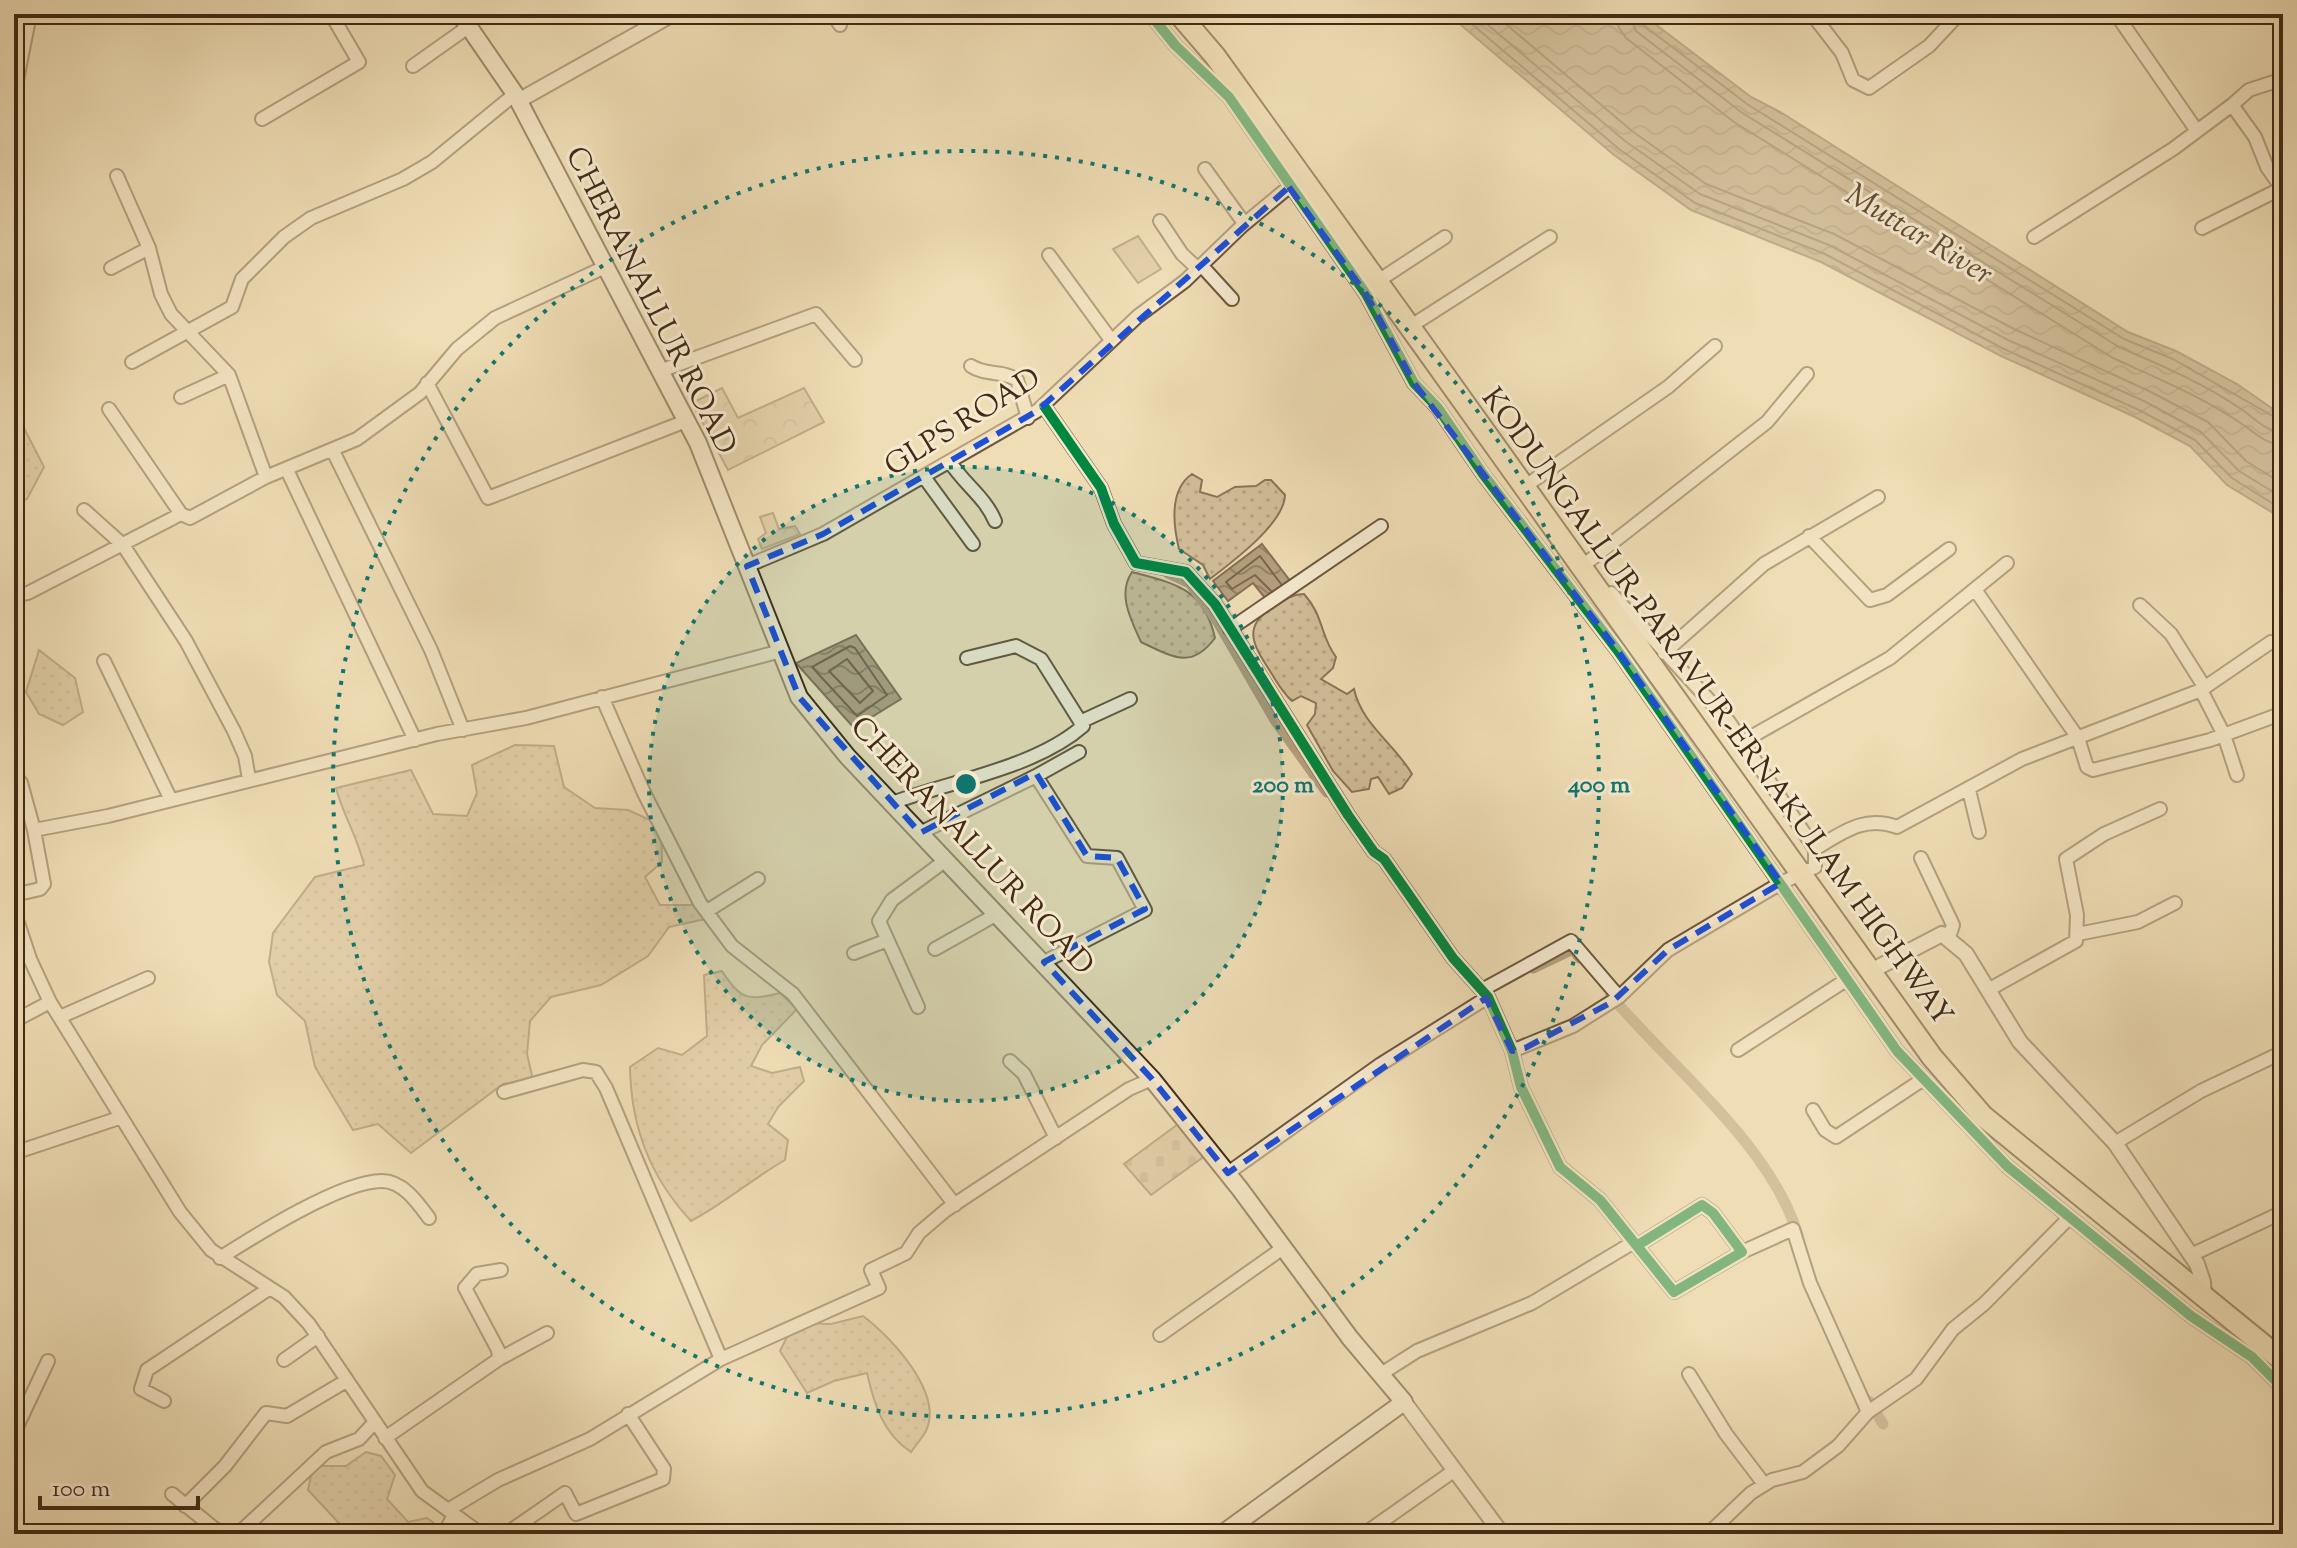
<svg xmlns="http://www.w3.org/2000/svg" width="2297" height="1548" font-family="'Sorts Mill Goudy',serif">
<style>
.grass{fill:url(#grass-dots);stroke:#8a7458;stroke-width:2}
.cemetery{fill:url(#cemetery-stones);stroke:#8a7458;stroke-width:2}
.park{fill:url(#park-crowns);stroke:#8a7458;stroke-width:2}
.garden{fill:#d2bf9a;stroke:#8a7458;stroke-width:2}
.water{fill:url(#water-waves);stroke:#867155;stroke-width:2}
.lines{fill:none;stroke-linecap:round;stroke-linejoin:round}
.shore{stroke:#7b654a;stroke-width:2}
.canal{stroke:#b4a07f;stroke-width:11}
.minor-casing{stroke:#6d573d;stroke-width:16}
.tertiary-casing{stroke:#6d573d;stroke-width:18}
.secondary-casing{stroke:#422a15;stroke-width:20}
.trunk-casing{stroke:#422a15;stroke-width:24}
.minor{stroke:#f5e9cf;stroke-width:12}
.tertiary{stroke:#f5e9cf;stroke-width:14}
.secondary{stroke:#f5e9cf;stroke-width:16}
.trunk{stroke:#efddb5;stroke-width:20}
.cycleway-casing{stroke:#f5e9cf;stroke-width:15}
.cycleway{stroke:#00873e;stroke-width:10}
.marked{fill:none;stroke:#1d4ed8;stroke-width:6;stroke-dasharray:16 10;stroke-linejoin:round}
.ring{fill:none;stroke:#0f766e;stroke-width:4;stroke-dasharray:4 8}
.labels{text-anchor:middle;stroke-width:6;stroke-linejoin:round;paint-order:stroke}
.street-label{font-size:30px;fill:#422a15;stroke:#f5e9cf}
.water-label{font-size:32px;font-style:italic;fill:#644d35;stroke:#f5e9cf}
.centre{fill:#0f766e;stroke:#f5e9cf;stroke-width:4}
.ring-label{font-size:24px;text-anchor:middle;font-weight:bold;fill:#0f766e;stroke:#f5e9cf;stroke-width:6;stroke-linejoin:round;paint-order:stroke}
</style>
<defs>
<pattern id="grass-dots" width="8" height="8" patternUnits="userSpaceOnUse" patternTransform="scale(2)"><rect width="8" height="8" fill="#d2bf9a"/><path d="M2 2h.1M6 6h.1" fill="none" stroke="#b6a484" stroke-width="1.8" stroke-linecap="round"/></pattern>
<pattern id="cemetery-stones" width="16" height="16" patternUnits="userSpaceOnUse" patternTransform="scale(2)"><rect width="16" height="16" fill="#d2bf9a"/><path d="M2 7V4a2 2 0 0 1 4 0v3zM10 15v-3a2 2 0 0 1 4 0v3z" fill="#b6a484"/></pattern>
<pattern id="park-crowns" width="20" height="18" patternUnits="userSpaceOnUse" patternTransform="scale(2)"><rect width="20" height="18" fill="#d2bf9a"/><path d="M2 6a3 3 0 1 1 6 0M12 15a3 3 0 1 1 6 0" fill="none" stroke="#b6a484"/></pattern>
<pattern id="water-waves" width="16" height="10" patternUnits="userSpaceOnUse" patternTransform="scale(2)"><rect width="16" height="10" fill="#b4a07f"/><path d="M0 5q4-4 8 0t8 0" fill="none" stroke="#948367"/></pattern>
</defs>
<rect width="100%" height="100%" fill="#efddb5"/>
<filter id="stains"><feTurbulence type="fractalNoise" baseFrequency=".0025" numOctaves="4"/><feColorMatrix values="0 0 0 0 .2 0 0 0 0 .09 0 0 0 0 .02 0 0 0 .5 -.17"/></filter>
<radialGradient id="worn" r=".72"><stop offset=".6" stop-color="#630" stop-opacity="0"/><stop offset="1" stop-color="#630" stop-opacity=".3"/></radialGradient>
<path class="grass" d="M14,418L23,426L44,467L27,499L14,504Z
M1192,474L1202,480L1200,492L1217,497L1235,487L1256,486L1265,480H1271L1285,495C1284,524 1232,562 1210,579L1203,565L1179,549C1173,524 1169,490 1192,474Z
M1132,572C1177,584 1204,589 1215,638C1191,670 1173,657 1141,642C1131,620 1117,594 1132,572Z
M1304,594C1324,616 1320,636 1336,657L1333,668L1321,679L1347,694L1354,689C1362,725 1394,743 1412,774L1402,788L1389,794L1378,777L1371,779L1369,789L1352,792L1333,771L1307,725L1315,714L1316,703L1301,696L1292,701C1282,692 1277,682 1270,671C1255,648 1241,627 1271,609C1282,602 1290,594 1304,594Z
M39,650L75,678L83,712L63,725L39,714L26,692Z
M515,745L554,746L564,787L595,808L628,810L661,825L662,862L645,877L660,905H696L710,918L669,927L648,956L601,985L551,997L530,1021L527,1054L533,1080L503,1084L411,1153L378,1124L353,1130L315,1067L305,1021L277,995L269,962L273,933L315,877L364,865C358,838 343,815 336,788L411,770L433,814L467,816L477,793L472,765Z
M722,971C741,1000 747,1001 780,993L797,1009L762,1045L751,1066L772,1073L800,1067L804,1081L778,1107L768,1124L788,1140L785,1160C752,1179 725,1203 691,1221C650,1177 631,1127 630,1067L658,1048L682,1055L707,1036L704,975Z
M863,1316C891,1337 944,1393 926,1431C922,1438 916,1445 911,1452C883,1434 874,1404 867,1373L834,1381L807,1393L780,1351L794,1323L831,1324Z
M366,1452L381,1456L395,1475L387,1499L408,1522L427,1518L445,1531L444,1534H349L308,1490L313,1466H346Z"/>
<path class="cemetery" d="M1178,1124L1206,1155L1151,1195L1124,1164Z"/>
<path class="park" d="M722,388L738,418L804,388L824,422L728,470L692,403Z
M773,513L779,529L795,526L800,534L762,549L758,539L766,533L760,517Z"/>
<path class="garden" d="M1138,236L1161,269L1138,283L1113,249Z"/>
<path class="water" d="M1448,14H1642L1751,97L1782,113L2128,332L2176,351L2237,384L2283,416V519L2227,485L2190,446L2135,417L2001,356L1821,262L1691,210L1614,155Z
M1262,544L1294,586L1270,604L1253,583L1228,601L1213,581Z
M856,635L901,699L854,728L796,663Z"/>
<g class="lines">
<path class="shore" d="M1460,14L1619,149L1695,203L1825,254L2004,349L2139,410L2195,440L2232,478L2283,510
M1475,14L1625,141L1700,194L1829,245L2008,340L2144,401L2201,432L2239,471L2283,498
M1494,14L1632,131L1706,184L1834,234L2014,329L2149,391L2208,422L2246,461L2283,484
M1617,14L1619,28L1626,38L1734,122L2113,358C2159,379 2203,397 2245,426C2257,435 2267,444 2283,445
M1629,14L1636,31L1741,112L2119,347C2163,366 2205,384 2244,411C2256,420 2268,432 2283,433
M1639,14L1642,24L1747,104L2124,339L2173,359L2283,422
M1271,591L1255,575L1232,589L1226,582L1260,556L1281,584
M850,646L855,648L887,695L857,716L812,667Z
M847,659L873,691L860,703L829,671Z"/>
<path class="canal" d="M1168,573L1190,583L1218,622L1275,720L1327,792
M1533,968L1573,949L1580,958
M1611,996C1672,1068 1770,1144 1798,1235
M1869,1401L1883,1424"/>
<g class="minor-casing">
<path id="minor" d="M833,14L840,25
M1150,14L1175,45L1229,97L1366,294L1414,383L1438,408L1483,474L1618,651L1897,1051L2007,1166L2191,1316L2252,1357L2283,1388
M1812,14L1842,53L1853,80L1869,88L1929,46L1959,14
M2116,14L2197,131
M413,66L468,27
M2283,79L2249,90L2232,105L2255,137L2267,167L2283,190
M262,119L359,62L331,14
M1205,169L1244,223
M117,176L149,248L161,294L171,314L229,375L266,477
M1160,221L1182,254L1197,268
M2202,228L2282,188
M2034,237L2173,149L2232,105
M1049,255L1111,340
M1201,265L1232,299
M111,268L149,248
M1378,281L1445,237
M1411,326L1550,237
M132,362L232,307L242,279L284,237L311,218L403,179L432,162L515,94
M971,366C986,376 1003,370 1017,380L1028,418
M660,371L816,314L855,360
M427,383L488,498L686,421
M181,397L229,375
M1044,406L1101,488L1114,524L1136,563L1186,572L1215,604L1348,815L1374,852L1384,859L1453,958L1488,997L1512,1051L1521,1087L1560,1167L1600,1200L1674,1292L1742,1252L1713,1213L1702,1205L1638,1245
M109,409L181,514
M333,451L431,650L463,730
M950,462C964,484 985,497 995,521
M287,470L415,740
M924,477L973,544
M1524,487L1668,387L1715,346
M84,510L123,545L186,641L234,731L245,756L249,779
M1809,536L1870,600L1887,595L1949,549
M747,566L823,534L1037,411L1138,316L1185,281L1242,226L1289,187
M1580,568L1767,422L1807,374
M1976,591L2078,738L2087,767L2093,770L2210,740L2283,713
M14,596L28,593L181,514L190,518L266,477L357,439L420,393L457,349L495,318L605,267
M2140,605L2171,634L2205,688
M1230,629L1381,526
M1664,653L1764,564L1878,497
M104,661L171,800
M2201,690L2224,735L2237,775
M602,697L644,793L700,903L732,946L793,994L955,1205
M1080,722L1130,699
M1742,742L1890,658L2007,563
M14,774L21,783L34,830L108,816L437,734L526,718L781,651
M1036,776L1079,752
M1969,790L1979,832
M892,803C951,781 1035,768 1083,726L1041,659L1016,646L967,658
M920,833L1036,776L1087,856L1117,858L1145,910L1044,962
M1815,849C1843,832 1865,815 1897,827L2022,759L2201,690L2271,642
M1921,858L1953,925L1948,940
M14,895L40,889L44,884L34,830
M14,911L30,959L50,1002L180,1212L211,1250L284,1297L309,1324L422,1491L481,1534
M707,911L758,879
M2078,934L2138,922L2175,903
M935,949L997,914
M854,953L885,941
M1482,990L1571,941L1619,997
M1988,990L2076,941L2077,915L2066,859L2104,834L2160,809
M918,1007L879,921L892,900L946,860
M60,1017L148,978
M14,1021L50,1002
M1738,1050L1846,980
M1512,1051L1573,1026L1619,997L1668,950L1781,883L1815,867V849L1729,722L1611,593
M1010,1061L1024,1074L1056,1138
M504,1092L583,1070L596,1072L606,1088L721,1359
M1813,1110L1825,1130L1836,1137L1922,1080
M2115,1143L2201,1091L2283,1052
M14,1153L119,1118
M1228,1173L1381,1064L1488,997
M1742,1252L1793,1229L1810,1283L1868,1412
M2191,1255L2283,1212
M220,1258C256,1235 341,1181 382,1181C403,1181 418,1203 429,1218
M1160,1335L1283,1248
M499,1359L547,1333
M284,1360L318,1336
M1381,1374L1417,1351L1532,1303L1634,1242
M1689,1374L1726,1434L1764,1484
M164,1401L141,1389L147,1370L270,1288
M14,1433L48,1361
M385,1438L499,1359L498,1350L465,1288L477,1274L501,1270
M172,1494L221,1534
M185,1506L225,1466L266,1413L287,1416L346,1381
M448,1510L498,1480L590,1439L721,1359L879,1288L871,1270L906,1253L919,1233L946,1210L1129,1089L1152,1079
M14,1526L23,1534
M238,1534L326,1452L359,1439L374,1423
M444,1534L454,1515
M506,1534L565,1493L576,1514L663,1479L664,1469L628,1414
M1364,1534L1455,1470
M1708,1534L1751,1493L1772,1480L1803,1472L1838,1446L1868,1412L1916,1379L1953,1329L1984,1304L2070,1217"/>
</g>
<g class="tertiary-casing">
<path id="tertiary" d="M14,90L29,14
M518,101L673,14
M1871,971L1942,934L1966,954L2020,1042L2115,1143L2197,1264L2203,1282L2204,1299
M1404,1402L1502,1534"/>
</g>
<g class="secondary-casing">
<path id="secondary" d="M460,14L515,94L698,443L799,697L847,756L1152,1079L1240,1189L1350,1338L1404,1402L1222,1534"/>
</g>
<g class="trunk-casing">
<path id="trunk" d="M1179,14L1215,56C1455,389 1694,723 1932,1057L1983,1116L2283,1361"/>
</g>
<use href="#minor" class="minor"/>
<use href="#tertiary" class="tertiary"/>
<use href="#secondary" class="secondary"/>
<use href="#trunk" class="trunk"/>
<g class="cycleway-casing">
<path id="cycleway" d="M1150,14L1175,45L1229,97L1366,294L1414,383L1438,408L1483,474L1618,651L1897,1051L2007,1166L2191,1316L2252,1357L2283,1388
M1044,406L1101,488L1114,524L1136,563L1186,572L1215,604L1348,815L1374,852L1384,859L1453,958L1488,997L1512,1051L1521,1087L1560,1167L1600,1200L1674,1292L1742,1252L1713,1213L1702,1205L1638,1245"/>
</g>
<use href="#cycleway" class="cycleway"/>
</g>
<path d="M0 0H2297V1548H0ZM1289,187L1366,294L1414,383L1618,651L1781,883L1668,950L1612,1002L1525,1048L1512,1051L1486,998L1228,1173L1152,1079L1044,962L1145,909L1117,858L1087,856L1036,773L920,833L799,697L747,566L823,534L1037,411Z" fill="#efddb5" fill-opacity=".55" fill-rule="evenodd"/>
<path class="marked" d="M1289,187L1366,294L1414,383L1618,651L1781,883L1668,950L1612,1002L1525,1048L1512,1051L1486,998L1228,1173L1152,1079L1044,962L1145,909L1117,858L1087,856L1036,773L920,833L799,697L747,566L823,534L1037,411Z"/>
<circle cx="966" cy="784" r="317" fill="#0f766e" fill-opacity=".12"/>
<g class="ring">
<circle cx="966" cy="784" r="317"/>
<circle cx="966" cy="784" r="633"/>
</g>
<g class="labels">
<g class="street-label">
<text transform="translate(652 300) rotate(63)" y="10">CHERANALLUR ROAD</text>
<text transform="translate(962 421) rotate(-32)" y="10">GLPS ROAD</text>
<text transform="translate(1718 706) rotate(54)" y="10">KODUNGALLUR-PARAVUR-ERNAKULAM HIGHWAY</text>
<text transform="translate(973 845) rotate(47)" y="10">CHERANALLUR ROAD</text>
</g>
<g class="water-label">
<text transform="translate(1920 233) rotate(31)" y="11">Muttar River</text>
</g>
</g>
<circle cx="966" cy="784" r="12" class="centre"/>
<g class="ring-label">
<text x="1283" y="792">200 m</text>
<text x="1599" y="792">400 m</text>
</g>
<rect width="2297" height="1548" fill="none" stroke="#efddb5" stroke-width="48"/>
<rect x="16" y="16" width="2265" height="1516" fill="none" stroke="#422a15" stroke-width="4"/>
<rect x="24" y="24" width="2249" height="1500" fill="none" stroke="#422a15" stroke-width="2"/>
<path d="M40 1496v12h158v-12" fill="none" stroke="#422a15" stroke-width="4"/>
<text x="52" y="1496" font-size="24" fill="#422a15" stroke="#f5e9cf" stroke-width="6" paint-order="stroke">100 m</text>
<rect width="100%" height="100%" filter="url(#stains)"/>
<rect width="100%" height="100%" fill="url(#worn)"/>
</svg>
